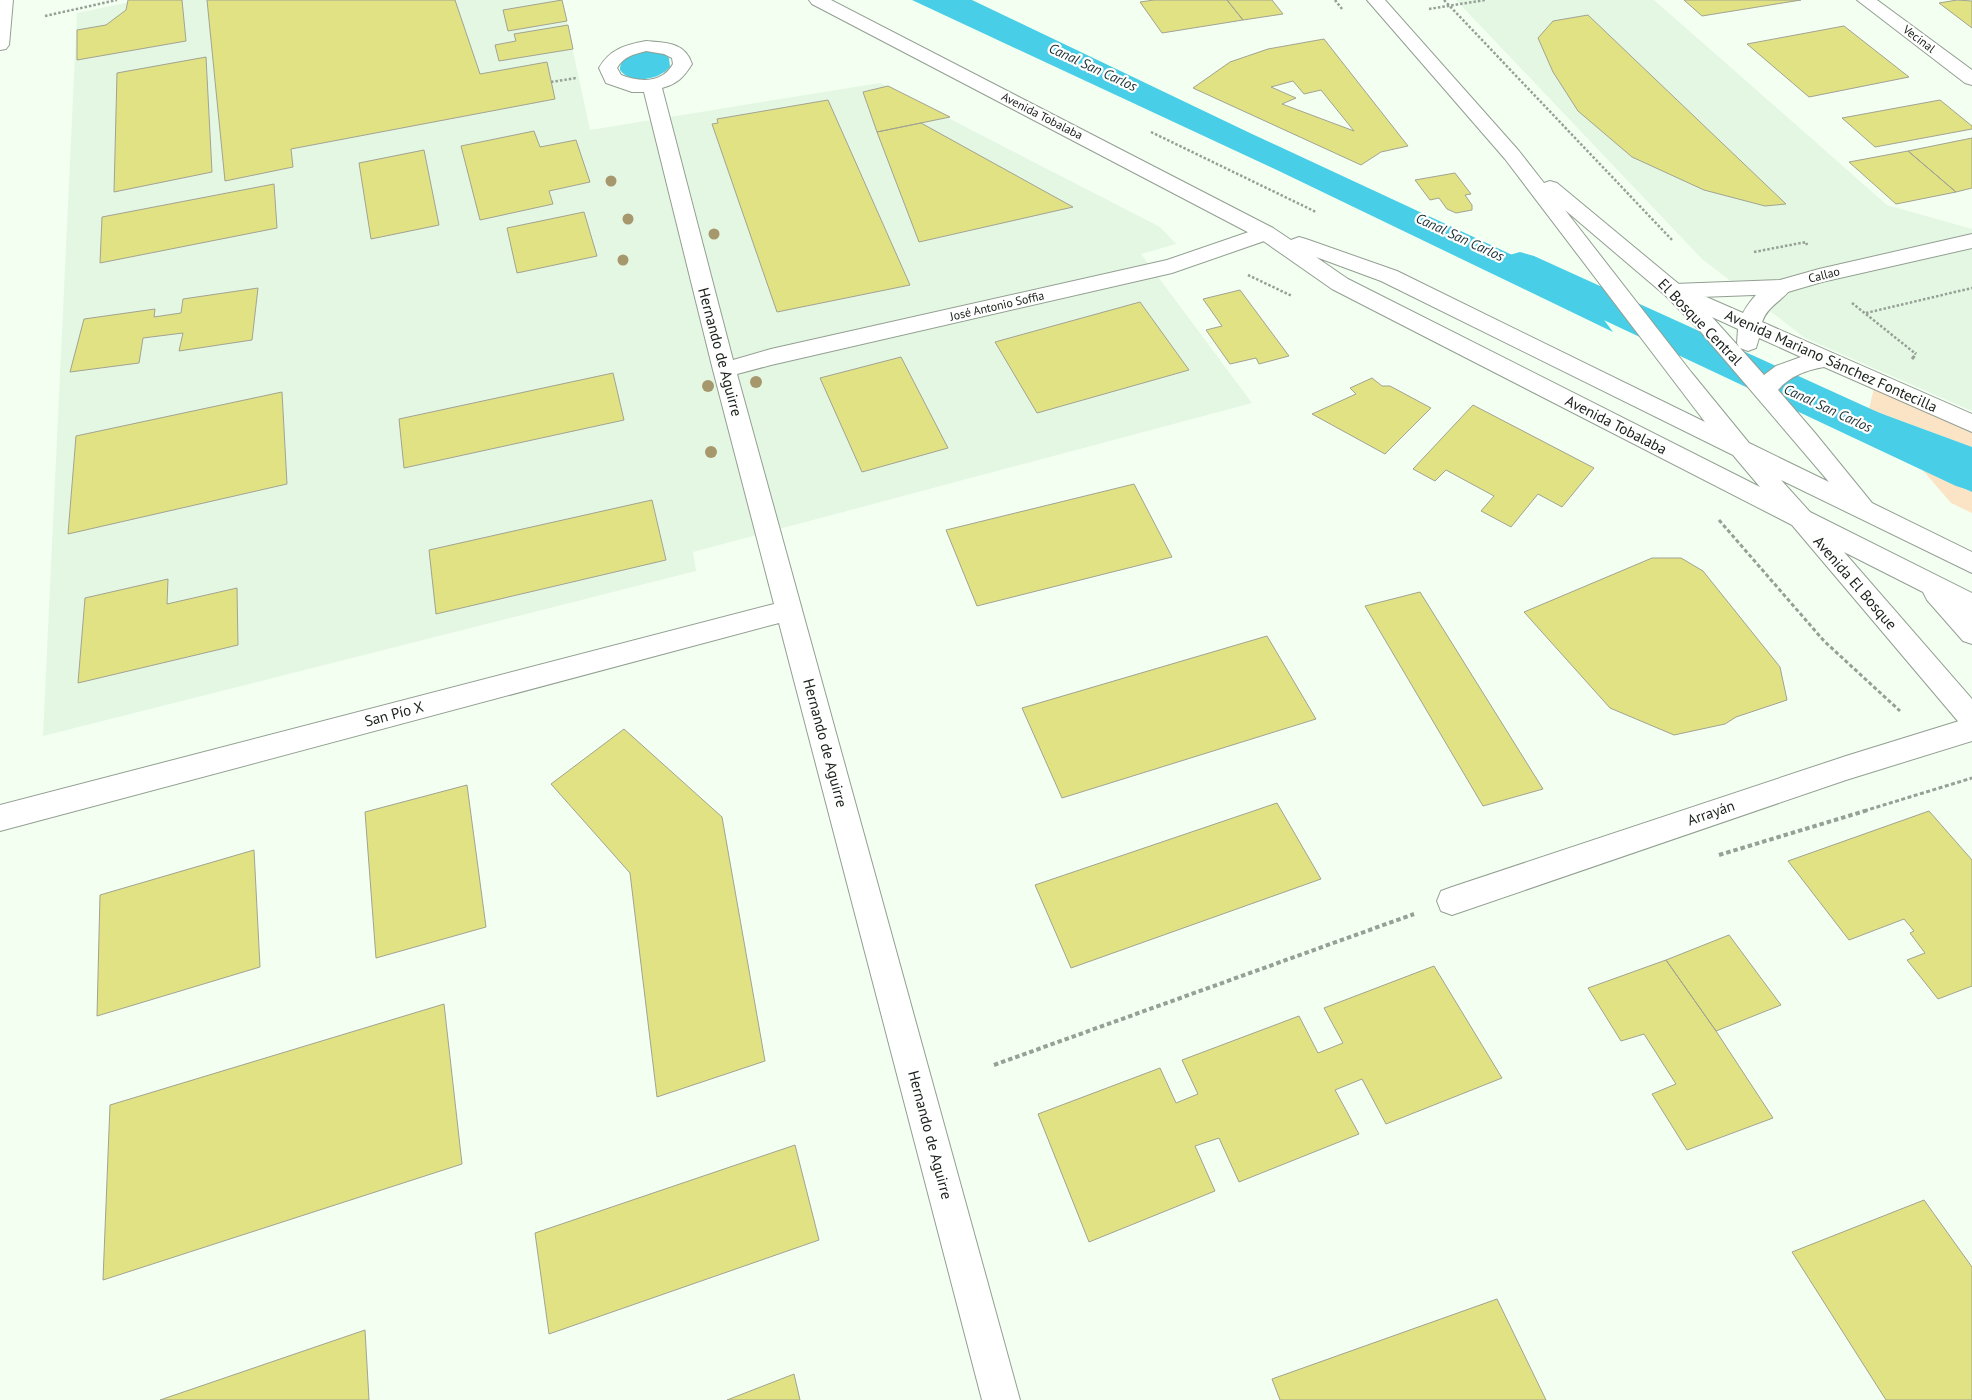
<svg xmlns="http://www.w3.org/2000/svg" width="1972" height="1400" font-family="'PT Sans',sans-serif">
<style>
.built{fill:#e4f7e3}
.green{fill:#fbe4c5}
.water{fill:#48cee6}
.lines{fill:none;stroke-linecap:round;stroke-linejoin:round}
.canal{fill:#48cee6;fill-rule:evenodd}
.building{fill:#e1e283;stroke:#a2a393;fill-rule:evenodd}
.street-casing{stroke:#939f92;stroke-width:2}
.secondary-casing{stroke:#939f92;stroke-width:2}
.path-far2{stroke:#96a096;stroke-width:2.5;stroke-dasharray:2.5 2;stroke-linecap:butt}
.path-far1{stroke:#96a096;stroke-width:3;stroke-dasharray:4 2.5;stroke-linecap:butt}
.path{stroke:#96a096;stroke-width:4;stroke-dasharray:4.5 3;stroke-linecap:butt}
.street{fill:#fff;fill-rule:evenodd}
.secondary{fill:#fff;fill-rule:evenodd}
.tree{fill:#a6986c}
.labels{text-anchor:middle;stroke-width:4.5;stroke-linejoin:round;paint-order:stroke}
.far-street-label{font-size:12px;fill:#1a1f1a;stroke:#fff}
.far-water-label{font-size:14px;font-style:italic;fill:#1b3136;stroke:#fff}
.street-label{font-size:15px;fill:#1a1f1a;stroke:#fff}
</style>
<rect width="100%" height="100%" fill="#f2fff1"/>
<path class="built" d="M140,0H562L590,130L880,83L1160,227L1176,244L1141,254L1252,403L693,552L696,571L43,736L77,13Z
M1456,0H1654L1887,205L1972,229V411L1805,338L1702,259Z"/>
<path class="green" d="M1875,384L1972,428V447L1869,409Z
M1921,468L1972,492V513L1951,503Z"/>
<path class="water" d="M912,0H972L1252,134L1579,286L1613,332L1279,171Z
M650,51L664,54L669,58L670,67C659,80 631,85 620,70C620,55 638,52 650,51Z
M1869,409L1972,447V492L1921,468Z"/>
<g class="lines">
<path class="canal" d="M1520,252L1534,256L1972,455V491L1956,486L1506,274L1500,265L1506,256Z"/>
</g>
<path class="building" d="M128,0H182L186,41L77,60V30L106,25L126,10Z
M207,0H455L480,74L547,62L555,99L291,149L293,167L225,181Z
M562,0L567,21L508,31L503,10Z
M1154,0H1227L1243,20L1162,33L1140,2Z
M1227,0H1272L1283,14L1243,20Z
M1684,0H1801L1702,16Z
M1957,0L1972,1V28L1939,3Z
M1588,15L1786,204L1765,206L1704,190L1632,157L1578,111L1553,72L1538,38L1553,21Z
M568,25L573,49L499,61L495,45L516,41L514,34Z
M1844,26L1909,77L1809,97L1747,44Z
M1324,39L1408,146L1381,152L1361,165L1193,88L1230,62L1268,49ZM1293,81L1304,94L1321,90L1354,131L1282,104L1296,98L1271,87Z
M206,57L212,172L114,192L117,73Z
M888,86L950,117L877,132L863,92Z
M828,100L910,285L777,312L712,124L718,123L717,119Z
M1940,100L1972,126V129L1875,147L1842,118Z
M921,123L1073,207L919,242L877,132Z
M534,131L540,147L576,140L590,182L549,191L553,204L480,220L461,146Z
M1972,138V188L1956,192L1908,151Z
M424,150L439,225L371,239L359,163Z
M1908,151L1956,192L1896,204L1849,162Z
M1455,173L1471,194L1465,195L1472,205V210L1456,213L1447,209L1439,198L1430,200L1415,180Z
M274,184L277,228L100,263L102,217Z
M584,212L597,256L517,273L507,228Z
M258,288L252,340L179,351L183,333L143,338L139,363L70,372L84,319L155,309L154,317L181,313L183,299Z
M1240,290L1289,356L1259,364L1256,358L1230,364L1206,330L1222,326L1203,299Z
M1140,302L1189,370L1037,413L995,342Z
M901,357L948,448L862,472L820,378Z
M613,373L624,420L404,468L399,419Z
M1372,378L1382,386H1390L1431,408L1385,454L1312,414L1356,394L1350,388Z
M282,392L287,484L68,534L76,436Z
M1473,405L1594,468L1562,507L1538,494L1511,527L1481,511L1494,496L1446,470L1435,481L1413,469Z
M1134,484L1172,557L977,606L946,530Z
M652,500L666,560L436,614L429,550Z
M1652,558H1681L1703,571L1780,667L1787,700L1736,717L1725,724L1674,735L1610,708L1524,612Z
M168,579L167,604L237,588L238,645L78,683L85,598Z
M1420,592L1543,789L1483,806L1365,606Z
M1267,636L1316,719L1062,798L1022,708Z
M624,729L722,817L765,1061L657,1097L630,873L551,784Z
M467,785L486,927L376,958L365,812Z
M1277,803L1321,879L1071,968L1035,885Z
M1929,811L1972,860V986L1938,999L1907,960L1925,953L1910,933L1914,931L1904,919L1849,940L1788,861Z
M254,850L260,967L97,1016L100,895Z
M1729,935L1781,1005L1716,1031L1666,960Z
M1666,960L1716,1031L1773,1118L1687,1150L1652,1094L1676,1084L1644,1034L1621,1041L1588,988Z
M1434,966L1502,1078L1386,1124L1362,1079L1335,1090L1359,1134L1239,1182L1219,1138L1195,1146L1215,1191L1089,1242L1038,1114L1160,1068L1176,1103L1198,1094L1182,1060L1299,1016L1318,1053L1343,1043L1324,1008Z
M444,1004L462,1164L103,1280L110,1105Z
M795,1145L819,1240L549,1334L535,1233Z
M1924,1200L1972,1267V1400H1886L1792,1252Z
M1497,1299L1546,1400H1280L1272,1379Z
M365,1330L369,1400H160Z
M794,1374L800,1400H727Z"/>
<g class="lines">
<g class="street-casing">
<path id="street" d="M1857,0H1877L1972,70V85L1965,83Z
M646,41C666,43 685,42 692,64C684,77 677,84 662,88L733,360L771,349L1167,260L1266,226L1273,228L1276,233L1273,238L1172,273L771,365L737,374L1020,1400H982L779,623L0,831V805L774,604L713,370L644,92H632L606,83L599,68C610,49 625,45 646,41ZM646,51L664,54L672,58L673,64C662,84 639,82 621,75L617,68C623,57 634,54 646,51Z
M1972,234V248L1822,282L1781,294L1674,298L1666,296L1663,291L1666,286L1674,284L1780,280L1819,269Z
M1972,717V741L1846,780L1452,915L1441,911L1437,901L1441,891L1452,887L1846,756Z"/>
</g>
<g class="secondary-casing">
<path id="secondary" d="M0,0H13L9,45L6,49L0,50Z
M809,0H831L1273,228L1291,240L1299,237L1306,239L1397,271L1705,422L1505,159L1367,0H1385L1519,151L1544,183L1550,181L1557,183L1686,290L1695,292L1743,313C1752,297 1769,277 1789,282L1792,287C1783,301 1768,305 1762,322L1972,414V432L1824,367C1806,370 1790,376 1778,390L1815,433L1872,503L1972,552V573L1781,480L1810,512L1972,593V644L1963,641L1927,600L1923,592L1844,552L1972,699V730L1962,726L1792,525L1332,289L1259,238L812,4ZM1565,210L1666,296L1701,332L1829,482L1749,443L1691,372ZM1316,257L1381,281L1733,455L1760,487L1348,279ZM1712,317L1738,329L1737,343L1739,347ZM1759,338L1801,357L1776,366L1764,375L1740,348L1748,351L1756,348Z"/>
</g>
<path class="path-far2" d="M1335,0L1342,9
M1444,0L1673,241
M1429,9L1485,0
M45,16L117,0
M551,82L576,78
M1151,132L1316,212
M1754,252L1806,242L1807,245
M1248,275L1292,296
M1852,303L1916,354
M1866,313L1972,288"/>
<path class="path-far1" d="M1912,359L1916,354L1915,353
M1719,520L1824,641L1900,711
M1864,811L1972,778"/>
<path class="path" d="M1719,855L1868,810
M994,1065L1414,914"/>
<use href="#street" class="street"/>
<use href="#secondary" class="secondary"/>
</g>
<g class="tree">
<circle cx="611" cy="181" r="5.5"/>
<circle cx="628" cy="219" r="5.5"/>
<circle cx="714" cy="234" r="5.5"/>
<circle cx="623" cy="260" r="5.5"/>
<circle cx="756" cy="382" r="6"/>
<circle cx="708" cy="386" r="6"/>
<circle cx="711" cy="452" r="6"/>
</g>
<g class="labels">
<g class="far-street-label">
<text transform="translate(1919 39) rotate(37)" y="4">Vecinal</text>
<text transform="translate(1042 116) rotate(27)" y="4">Avenida Tobalaba</text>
<text transform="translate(1824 275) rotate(-14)" y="4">Callao</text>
<text transform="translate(997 306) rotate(-13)" y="4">José Antonio Soffia</text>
</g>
<g class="far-water-label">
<text transform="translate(1093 67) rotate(25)" y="5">Canal San Carlos</text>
<text transform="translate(1460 237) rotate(25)" y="5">Canal San Carlos</text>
<text transform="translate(1828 408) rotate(25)" y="5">Canal San Carlos</text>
</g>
<g class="street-label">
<text transform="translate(1700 322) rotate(46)" y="5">El Bosque Central</text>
<text transform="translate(720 352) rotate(75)" y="5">Hernando de Aguirre</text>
<text transform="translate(1831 361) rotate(24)" y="5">Avenida Mariano Sánchez Fontecilla</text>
<text transform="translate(1616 425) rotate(27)" y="5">Avenida Tobalaba</text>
<text transform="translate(1855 583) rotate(49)" y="5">Avenida El Bosque</text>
<text transform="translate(394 714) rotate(-15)" y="5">San Pío X</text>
<text transform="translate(825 743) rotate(75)" y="5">Hernando de Aguirre</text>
<text transform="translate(1711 813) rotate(-19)" y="5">Arrayán</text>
<text transform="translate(930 1135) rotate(75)" y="5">Hernando de Aguirre</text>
</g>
</g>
</svg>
